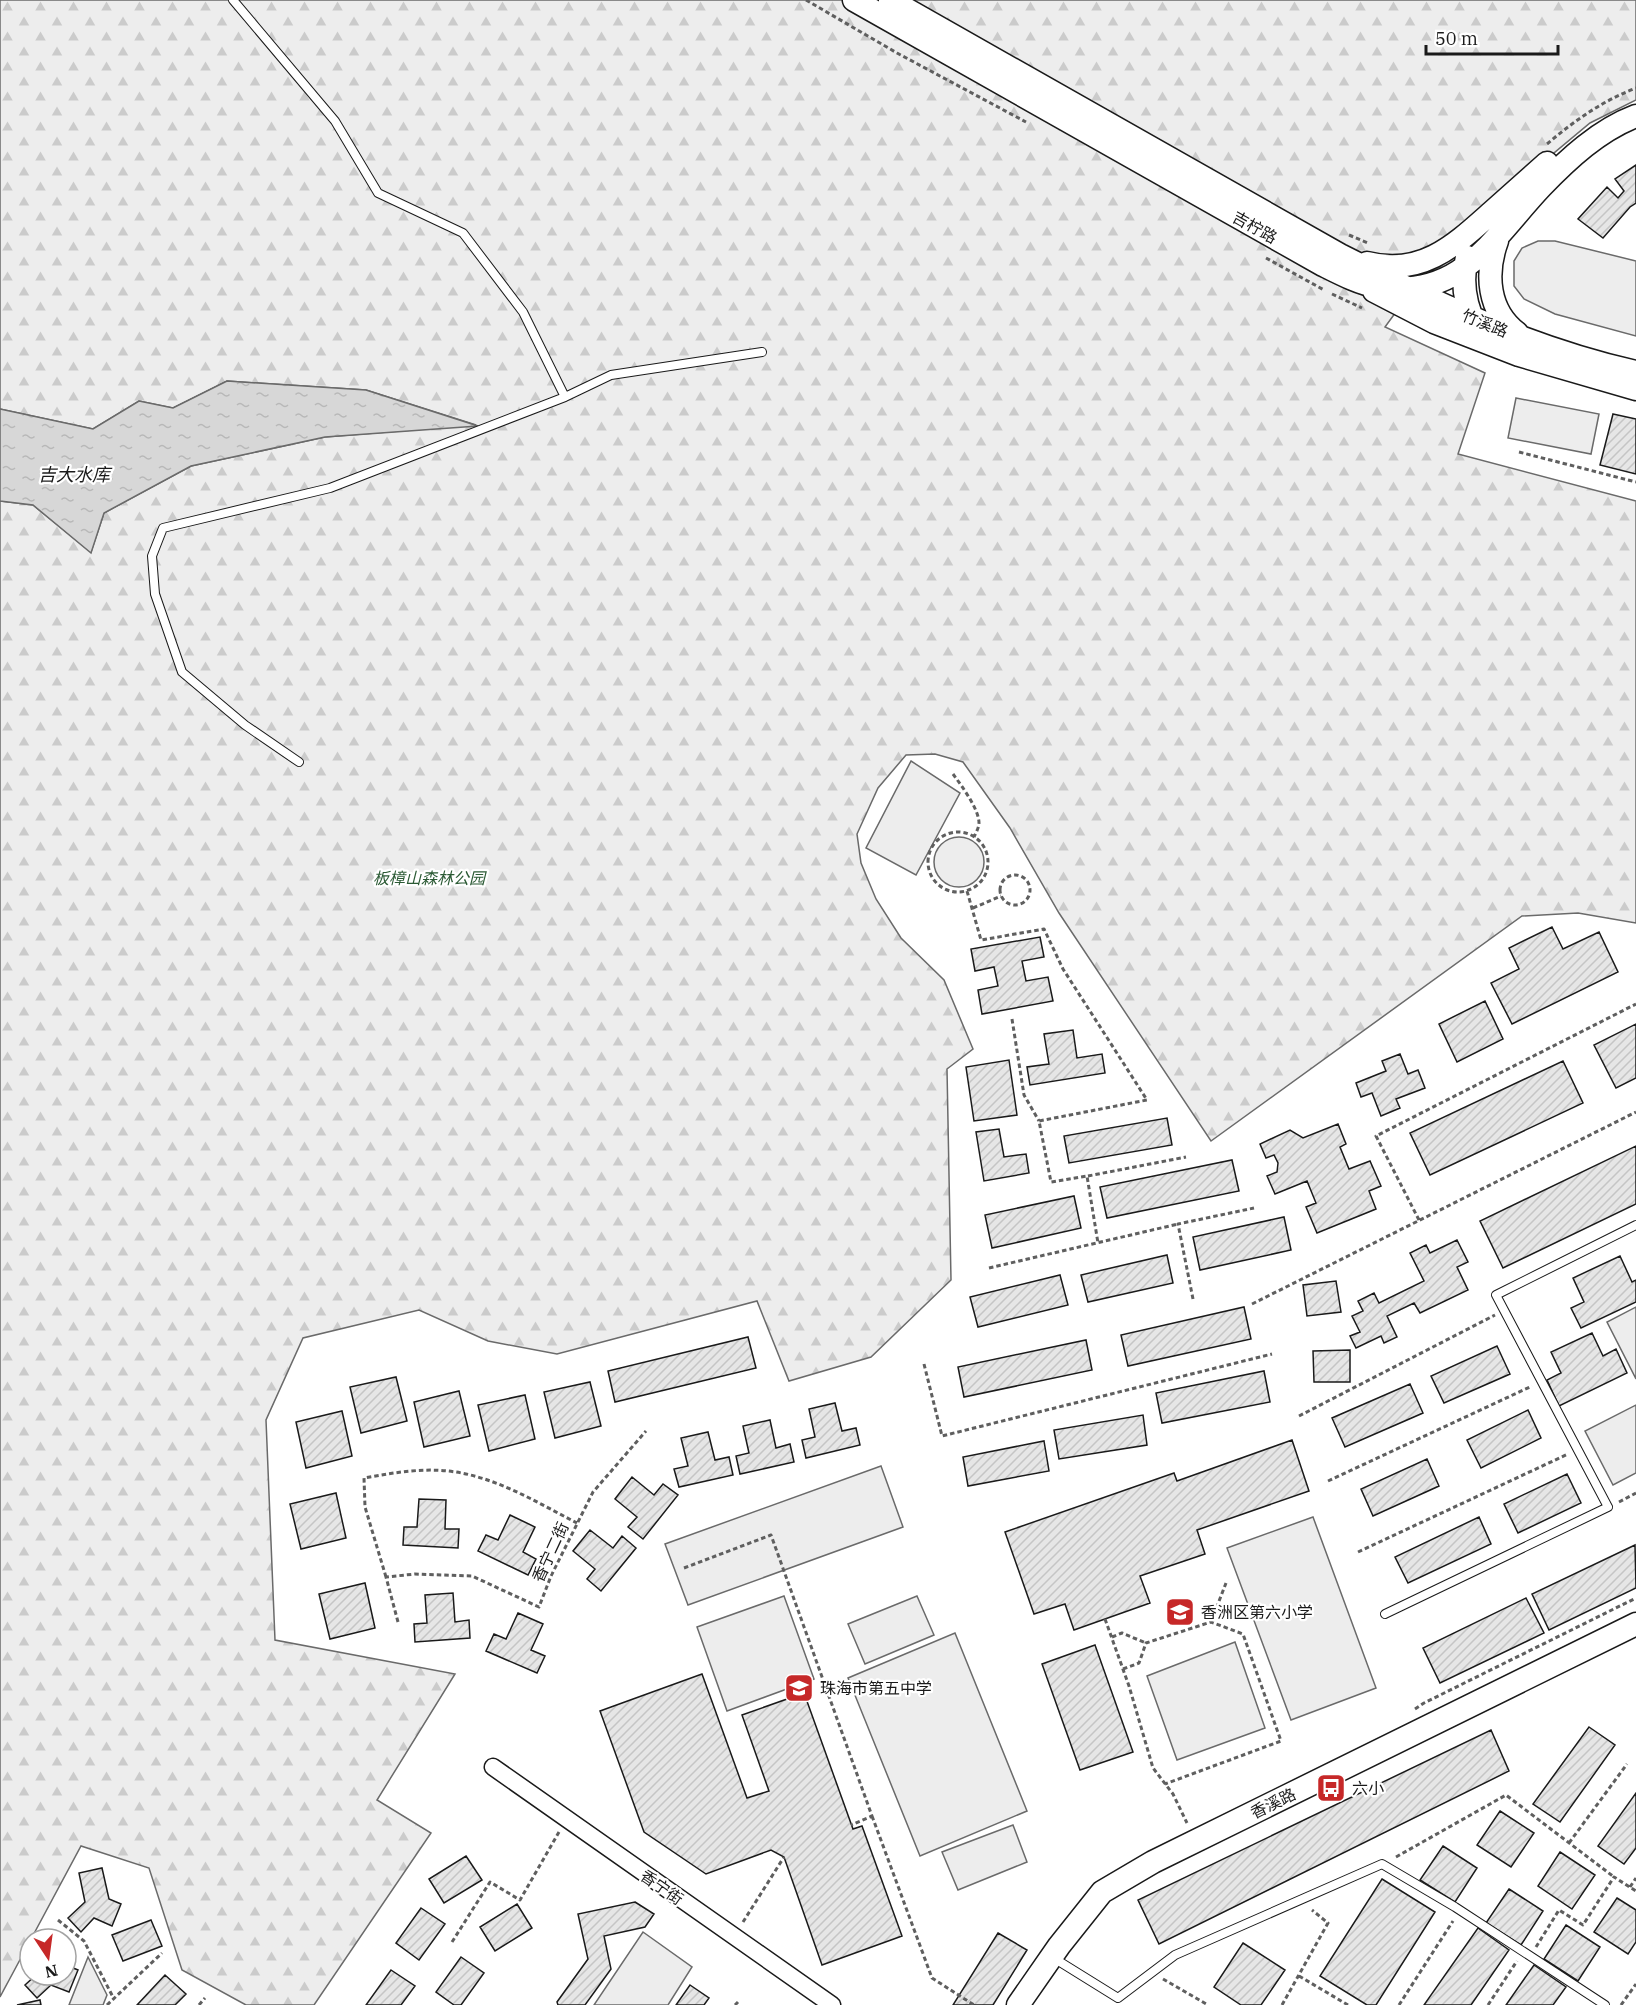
<svg xmlns="http://www.w3.org/2000/svg" width="1636" height="2005" font-family="'IBM Plex Serif','Noto Sans SC',serif">
<style>
.built{fill:#ededed;stroke:#6a6a6a;stroke-width:1.5}
.forest{fill:url(#forest-firs);stroke:#6a6a6a;stroke-width:1.5}
.water{fill:url(#water-ripples);stroke:#6a6a6a;stroke-width:1.5}
.building{fill:url(#building-hatch);stroke:#1a1a1a;stroke-width:1.5}
.lines{fill:none;stroke-linecap:round;stroke-linejoin:round}
.lane-casing{stroke:#1a1a1a;stroke-width:10}
.street-casing{stroke:#1a1a1a;stroke-width:19}
.secondary-casing{stroke:#1a1a1a;stroke-width:25}
.path{stroke:#5f5f5f;stroke-width:3;stroke-dasharray:4.5 3;stroke-linecap:butt}
.lane{stroke:#fff;stroke-width:8}
.street{stroke:#fff;stroke-width:16}
.secondary{stroke:#fff;stroke-width:22}
.labels{text-anchor:middle;stroke-width:4.5;stroke-linejoin:round;paint-order:stroke}
.street-label{font-size:16px;fill:#1a1a1a;stroke:#fff}
.park-label{font-size:16px;font-style:italic;fill:#2b5a34;stroke:#fff}
.poi-label{font-size:16px;fill:#1a1a1a;stroke:#fff;text-anchor:start}
.water-label{font-size:18px;font-style:italic;fill:#1a1a1a;stroke:#fff}
</style>
<defs>
<pattern id="forest-firs" width="22" height="20" patternUnits="userSpaceOnUse" patternTransform="scale(1.5)"><rect width="22" height="20" fill="#ededed"/><path d="M5 1l3.5 6h-7zM16 11l3.5 6h-7z" fill="#cbcbcb"/></pattern>
<pattern id="water-ripples" width="26" height="14" patternUnits="userSpaceOnUse" patternTransform="scale(1.5)"><rect width="26" height="14" fill="#d7d7d7"/><path d="M2 4q2-2 4 0t4 0M15 11q2-2 4 0t4 0" fill="none" stroke="#b8b8b8"/></pattern>
<pattern id="building-hatch" width="6" height="6" patternUnits="userSpaceOnUse" patternTransform="scale(1.5)"><rect width="6" height="6" fill="#e6e6e6"/><path d="M-1 1l2-2M0 6l6-6M5 7l2-2" fill="none" stroke="#c5c5c5"/></pattern>
</defs>
<rect width="100%" height="100%" fill="#fff"/>
<path class="built" d="M1538,241H1555L1636,261V336L1555,314L1524,299L1514,286V261L1522,248Z
M1516,398L1599,414L1591,454L1508,438Z
M911,761L960,793L916,875L866,848Z
M934 862a25 25 0 1 1 50 0a25 25 0 1 1-50 0Z
M1636,1307V1379L1607,1322Z
M1636,1405V1473L1613,1485L1585,1431Z
M881,1466L903,1527L688,1605L665,1544Z
M1313,1517L1376,1688L1291,1720L1227,1548Z
M784,1596L814,1679L727,1711L697,1627Z
M917,1596L934,1635L865,1664L848,1624Z
M955,1633L1027,1811L920,1856L848,1678Z
M1235,1642L1265,1728L1177,1760L1147,1676Z
M1013,1825L1027,1862L958,1890L942,1852Z
M643,1932L692,1967L668,2005H594Z
M88,1957L107,1995L103,2005H69Z"/>
<path class="forest" d="M0,0H1636V100L1590,123L1447,242L1385,327L1485,373L1458,454L1636,501V923L1578,913L1522,916L1211,1141L1059,913L1010,828L963,762L935,754L906,755L878,788L857,834L861,863L876,899L901,938L944,980L973,1049L947,1069L951,1280L871,1357L789,1381L757,1301L557,1354L488,1341L419,1310L303,1338L266,1420L275,1640L455,1674L377,1800L431,1833L314,2005H246L182,1970L149,1868L81,1846L0,1997V501L33,505L91,552L104,513L191,466L325,437L476,425L366,390L227,381L173,408L139,401L93,429L0,409Z"/>
<path class="water" d="M227,381L366,390L478,426L325,437L191,466L104,513L91,553L33,505L0,501V409L93,429L139,401L173,408Z"/>
<path class="building" d="M1636,165V203L1630,207L1603,238L1578,219L1607,187L1618,198L1624,191L1615,179Z
M1613,414L1636,419V474L1600,465Z
M1552,927L1563,949L1599,932L1618,972L1512,1024L1491,983L1519,969L1509,948Z
M1040,937L1044,957L1022,961L1026,981L1048,977L1053,1001L982,1014L978,990L998,986L994,967L975,971L971,949Z
M1485,1001L1503,1039L1457,1062L1439,1024Z
M1636,1024V1078L1616,1088L1594,1045Z
M1073,1030L1077,1058L1102,1054L1105,1073L1030,1085L1027,1067L1049,1064L1044,1034Z
M1400,1054L1408,1074L1418,1070L1425,1088L1396,1099L1400,1108L1381,1116L1372,1093L1361,1097L1356,1083L1386,1071L1382,1061Z
M1009,1060L1017,1115L974,1121L966,1067Z
M1563,1061L1583,1103L1430,1175L1410,1133Z
M1167,1118L1172,1145L1069,1163L1064,1136Z
M1338,1124L1346,1144L1340,1147L1349,1169L1370,1161L1381,1186L1369,1191L1376,1209L1317,1233L1306,1207L1316,1203L1307,1181L1275,1194L1267,1176L1277,1172L1278,1163L1274,1155L1266,1158L1260,1144L1290,1130L1303,1138Z
M999,1129L1004,1157L1026,1154L1029,1173L984,1181L976,1132Z
M1636,1146V1204L1503,1268L1480,1221Z
M1232,1160L1239,1191L1107,1218L1100,1187Z
M1074,1196L1081,1228L992,1248L985,1215Z
M1284,1217L1291,1250L1200,1270L1193,1237Z
M1457,1240L1468,1262L1457,1267L1468,1290L1420,1313L1414,1303L1387,1316L1397,1337L1384,1343L1381,1336L1356,1348L1350,1336L1360,1332L1352,1316L1363,1311L1358,1301L1374,1293L1379,1303L1424,1281L1410,1253L1426,1245L1430,1253Z
M1167,1255L1173,1283L1088,1302L1081,1275Z
M1620,1256L1632,1282L1636,1280V1302L1581,1328L1571,1308L1584,1302L1573,1278Z
M1060,1275L1068,1305L978,1327L970,1297Z
M1336,1281L1341,1312L1307,1316L1303,1285Z
M1244,1307L1251,1339L1128,1366L1121,1335Z
M1592,1333L1603,1356L1616,1349L1627,1373L1559,1406L1547,1380L1561,1373L1551,1352Z
M748,1337L756,1368L615,1402L608,1371Z
M1086,1340L1092,1370L964,1397L958,1367Z
M1497,1346L1510,1374L1444,1403L1431,1376Z
M1350,1350V1382H1314L1313,1351Z
M1264,1371L1270,1402L1162,1423L1156,1393Z
M396,1377L407,1421L361,1433L350,1387Z
M590,1382L601,1426L555,1438L544,1392Z
M1410,1384L1423,1413L1345,1447L1332,1418Z
M459,1391L470,1436L424,1447L414,1402Z
M525,1395L535,1439L489,1451L478,1405Z
M835,1403L842,1431L856,1428L860,1445L806,1458L802,1440L815,1437L809,1409Z
M1528,1410L1541,1438L1481,1468L1467,1440Z
M342,1411L352,1456L306,1468L296,1422Z
M1143,1415L1147,1445L1059,1459L1054,1430Z
M770,1420L776,1448L790,1444L794,1462L740,1474L736,1456L749,1453L743,1426Z
M708,1432L715,1460L729,1457L733,1475L679,1487L674,1469L688,1466L681,1438Z
M1292,1440L1309,1491L1197,1530L1205,1554L1140,1576L1150,1603L1074,1630L1065,1604L1034,1614L1005,1532L1174,1473L1177,1481Z
M1044,1441L1049,1471L968,1486L963,1457Z
M1427,1459L1439,1486L1373,1516L1361,1489Z
M1567,1474L1581,1503L1518,1533L1504,1504Z
M632,1477L654,1495L663,1484L678,1495L643,1539L628,1527L637,1517L615,1499Z
M336,1493L346,1538L301,1549L290,1504Z
M419,1499L446,1500L445,1529H459L458,1548L403,1545L404,1527H417Z
M510,1515L535,1527L523,1552L536,1559L528,1575L478,1551L486,1535L498,1540Z
M1479,1517L1491,1544L1408,1583L1395,1557Z
M590,1530L613,1548L622,1536L636,1548L601,1591L587,1579L595,1569L573,1551Z
M1635,1545L1636,1588L1549,1630L1532,1594Z
M365,1583L375,1628L330,1639L319,1594Z
M453,1593L455,1622L469,1620L470,1638L415,1642L414,1624L427,1623L425,1595Z
M1526,1598L1544,1633L1440,1683L1423,1648Z
M518,1613L543,1624L531,1650L545,1656L537,1673L486,1651L494,1634L506,1639Z
M1095,1645L1133,1752L1080,1770L1042,1664Z
M702,1674L747,1798L769,1791L742,1715L804,1693L853,1829L862,1826L902,1936L822,1965L784,1857L771,1850L706,1874L644,1832L600,1711Z
M1589,1727L1615,1745L1560,1822L1533,1804Z
M1491,1730L1509,1771L1159,1944L1138,1900Z
M1636,1793V1848L1624,1864L1598,1846Z
M1500,1811L1534,1833L1511,1867L1477,1845Z
M1443,1846L1477,1868L1455,1902L1420,1880Z
M1560,1852L1595,1875L1572,1909L1538,1886Z
M466,1856L482,1880L444,1903L429,1879Z
M102,1868L109,1899L121,1904L112,1926L94,1918L81,1932L68,1918L85,1902L79,1873Z
M1382,1879L1435,1912L1376,2005H1367L1320,1976Z
M1509,1889L1543,1911L1521,1945L1486,1923Z
M1617,1898L1636,1910V1942L1628,1954L1594,1932Z
M635,1902L654,1914L645,1927L604,1936L611,1969L585,2005H558L557,2002L588,1959L578,1914Z
M517,1904L532,1928L495,1951L480,1927Z
M421,1908L445,1924L419,1960L396,1943Z
M151,1920L162,1946L123,1961L112,1935Z
M1566,1925L1600,1947L1578,1981L1544,1959Z
M1478,1928L1509,1950L1471,2005H1424Z
M998,1933L1027,1950L993,2005H953Z
M1243,1943L1285,1970L1261,2005H1241L1214,1987Z
M461,1957L484,1973L461,2005H454L436,1992Z
M66,1965L78,1970L69,1992L51,1985L37,1998L25,1985L36,1975H66Z
M1534,1965L1566,1987L1553,2005H1506Z
M391,1970L415,1986L401,2005H366Z
M165,1975L186,1994L175,2005H137Z
M690,1985L709,1998L704,2005H676Z
M40,2000L41,2005H17Z"/>
<g class="lines">
<g class="lane-casing">
<path id="lane" d="M233,0L335,121L378,193L463,233L523,312L565,397L330,488L163,528L152,556L155,594L182,672L245,725L299,762
M565,397L611,375L762,352
M1385,1614L1608,1507L1496,1295L1636,1225
M1052,1957L1118,1998L1175,1955L1382,1864L1455,1907L1605,2005"/>
</g>
<g class="street-casing">
<path id="street" d="M493,1767L832,2005"/>
</g>
<g class="secondary-casing">
<path id="secondary" d="M854,0L1323,265C1341,274 1358,283 1378,287C1461,300 1492,239 1541,187C1568,159 1599,130 1636,116
M890,0L1340,255C1435,303 1532,349 1636,372
M1497,241C1485,274 1488,311 1517,333
M1467,257C1461,281 1465,305 1476,327
M1367,263C1422,277 1455,245 1492,212C1511,195 1529,179 1547,163
M1374,291L1434,322L1519,355L1636,389
M1018,2005L1059,1946L1102,1892L1153,1862L1636,1624"/>
</g>
<path class="path" d="M806,0L897,53L1026,122
M1547,144C1574,121 1602,101 1636,88
M1349,235L1368,243
M1266,258L1324,290
M1332,294L1362,308
M1519,452L1636,482
M953,774C961,785 979,809 979,823C979,827 976,833 974,837
M928 862a30 30 0 1 1 60 0a30 30 0 1 1-60 0Z
M1000 890a15 15 0 1 1 30 0a15 15 0 1 1-30 0Z
M967,891L981,940L1044,929L1063,969L1147,1100L1039,1121L1051,1182L1087,1176L1098,1243
M973,908L1001,896
M1012,1019L1024,1095L1039,1121
M1088,1176L1186,1157
M1419,1220L1376,1136L1636,1004
M989,1268L1178,1224
M1193,1299L1178,1224L1254,1208
M1252,1304L1636,1112
M924,1364L942,1436L1272,1354
M1299,1416L1495,1315
M1328,1481L1532,1386
M1619,1502L1636,1493
M1358,1552L1568,1454
M684,1568L771,1535L872,1816L851,1825
M386,1577L365,1507L364,1478C392,1473 420,1468 448,1471C495,1476 536,1502 577,1523
M1105,1619L1129,1686L1153,1768L1173,1794L1187,1823
M398,1622L386,1577L415,1574L472,1576L539,1607L551,1576L593,1492L646,1431
M1211,1622L1226,1583
M1112,1637L1122,1633L1146,1643
M1123,1669L1139,1663L1146,1643L1211,1622L1243,1634L1281,1741L1165,1784
M1415,1709L1424,1703L1636,1598
M872,1816L932,1978L974,2005
M1569,1843L1627,1764
M1396,1857L1506,1795L1614,1877
M1630,1887L1636,1878
M58,1920L84,1941L114,1999
M743,1922L784,1857
M452,1942L490,1882L520,1900L559,1832
M1536,1947L1559,1910L1583,1925L1614,1877L1636,1891
M1299,1976L1348,2005
M1163,1979L1208,2005
M107,2005L162,1953
M199,2005L205,1998
M735,2005L738,2002
M1282,2005L1328,1923L1312,1910
M1399,2005L1453,1921
M1488,2005L1517,1961
M1621,2005L1636,1984"/>
<use href="#lane" class="lane"/>
<use href="#street" class="street"/>
<use href="#secondary" class="secondary"/>
</g>
<defs>
<g id="school-square" transform="scale(1.5)"><rect x="-9" y="-9" width="18" height="18" rx="4" fill="#c62828" stroke="#fff"/><path d="M0-5L7-2L0 1L-7-2ZM-4 1L0 2.5L4 1V4Q0 6-4 4Z" fill="#fff"/></g>
<g id="bus-square" transform="scale(1.5)"><rect x="-9" y="-9" width="18" height="18" rx="4" fill="#c62828" stroke="#fff"/><path d="M-5-6H5V4H4V6H2V4H-2V6H-4V4H-5ZM-3.5-4V0h7V-4ZM-3.5 1.2v1.5H-2V1.2ZM2 1.2v1.5H3.5V1.2Z" fill="#fff"/></g>
</defs>
<g fill-rule="evenodd">
<use href="#school-square" x="1180" y="1612"/>
<use href="#school-square" x="799" y="1688"/>
<use href="#bus-square" x="1331" y="1788"/>
</g>
<g class="labels">
<g class="street-label">
<text transform="translate(1255 227) rotate(29)" y="6">吉柠路</text>
<text transform="translate(1485 323) rotate(22)" y="6">竹溪路</text>
<text transform="translate(550 1552) rotate(-65)" y="6">香宁二街</text>
<text transform="translate(1273 1803) rotate(-26)" y="6">香溪路</text>
<text transform="translate(662 1887) rotate(35)" y="6">香宁街</text>
</g>
<g class="park-label">
<text x="429" y="884">板樟山森林公园</text>
</g>
<g class="poi-label">
<text x="1201" y="1618">香洲区第六小学</text>
<text x="820" y="1694">珠海市第五中学</text>
<text x="1352" y="1794">六小</text>
</g>
<g class="water-label">
<text x="74" y="481">吉大水库</text>
</g>
</g>
<g transform="translate(48 1957) rotate(167)"><circle r="28" fill="#ffffff" stroke="#a3a3a3" stroke-width="1.5"/>
<path d="M0-4.5L10 22L0 15L-10 22Z" fill="#c62828"/>
<text y="-9" font-size="16" font-weight="bold" text-anchor="middle" fill="#1a1a1a">N</text>
</g>
<path d="M1426 45v9h132v-9" fill="none" stroke="#1a1a1a" stroke-width="3"/>
<text x="1435" y="45" font-size="18" fill="#1a1a1a" stroke="#ffffff" stroke-width="4.5" paint-order="stroke">50 m</text>
</svg>
